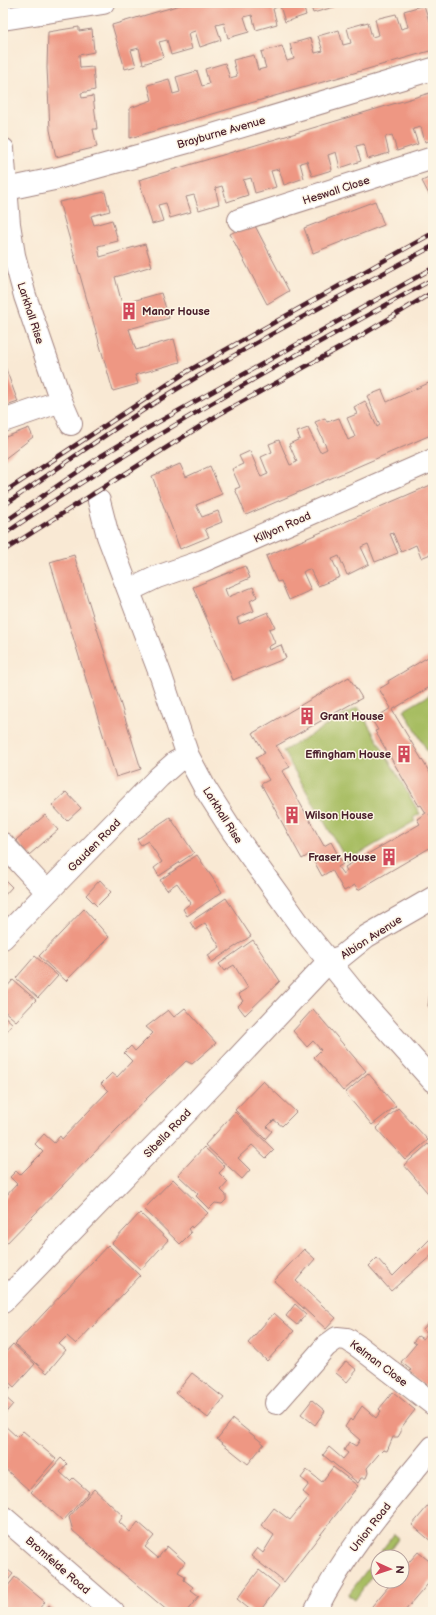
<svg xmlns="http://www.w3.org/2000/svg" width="436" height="1615" font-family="'Balsamiq Sans',sans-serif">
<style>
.green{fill:#a7bd62;stroke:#786e46}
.building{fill:#ee9783}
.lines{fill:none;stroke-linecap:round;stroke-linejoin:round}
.minor-casing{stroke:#a28480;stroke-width:24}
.minor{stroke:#fff;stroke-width:22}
.rail-casing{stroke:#4a1f2b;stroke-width:4.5}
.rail{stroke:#fcf5e5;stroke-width:3;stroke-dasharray:9;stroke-linecap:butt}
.labels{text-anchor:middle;stroke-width:3;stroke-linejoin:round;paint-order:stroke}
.street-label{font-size:11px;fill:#4a1f2b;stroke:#fcf5e5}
.poi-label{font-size:11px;font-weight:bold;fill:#4a1f2b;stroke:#fcf5e5;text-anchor:start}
</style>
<rect width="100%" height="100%" fill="#fcf5e5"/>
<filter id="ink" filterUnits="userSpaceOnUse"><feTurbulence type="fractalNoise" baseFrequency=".025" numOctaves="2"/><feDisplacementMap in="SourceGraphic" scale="8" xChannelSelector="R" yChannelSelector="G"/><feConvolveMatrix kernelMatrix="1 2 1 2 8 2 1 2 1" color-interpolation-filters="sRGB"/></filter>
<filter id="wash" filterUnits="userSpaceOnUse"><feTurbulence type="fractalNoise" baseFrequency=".012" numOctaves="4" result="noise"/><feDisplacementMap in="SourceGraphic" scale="16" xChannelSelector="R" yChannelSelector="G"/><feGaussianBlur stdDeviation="0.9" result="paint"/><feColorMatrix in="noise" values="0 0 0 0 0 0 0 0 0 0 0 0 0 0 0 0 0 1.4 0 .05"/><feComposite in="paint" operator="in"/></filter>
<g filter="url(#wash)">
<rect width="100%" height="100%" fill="#f9e9d4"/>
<path class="green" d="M433,693V761L404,710Z
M358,707L420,814L413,818L415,821L347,861L283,751Z
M394,1534L399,1538L385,1557H378V1567L355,1600L348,1595Z"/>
<g id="blocks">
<path class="building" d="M187,3H302L306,15L285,22L280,6L277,7L273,9L277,24L256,30L252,15L244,17L249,32L228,38L224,23L216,25L221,40L200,47L195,31L192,32L188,34L192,49L171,55L167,40L159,42L164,57L143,64L139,48L131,50L136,66L125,69L112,25Z
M310,3H333L334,7L313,13Z
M424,5L429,21L433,19V50L130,138V108L152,100L148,85L169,79L173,94L180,92L176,77L197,71L202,86L209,84L205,69L225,63L230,78L237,76L233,60L254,55L258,70L266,68L261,52L282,46L287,61L294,59L290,44L311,38L315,53L323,51L318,36L339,30L343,45L351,43L347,28L368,22L372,37L379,35L375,19L396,14L401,29L408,27L404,11Z
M79,27V31L92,29L94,52L79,55L80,68L93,67L95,90L81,93L82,98L93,96L97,129H93L97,147L56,157L50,130L47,68L48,32Z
M433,92V140L425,142L421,127L413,129L418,144L397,151L392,135L385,137L389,153L368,159L364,144L356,146L361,161L340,168L336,152L328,155L332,170L312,176L307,161L300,163L304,178L284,185L279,169L271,171L276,187L255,193L251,178L243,180L248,195L227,202L222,186L215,188L219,204L199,210L194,195L186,197L191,212L170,218L166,203L158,205L163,221L152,224L139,180Z
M433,176V202L422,181Z
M105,192L110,211L91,216L94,225L112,220L118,241L98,246L100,257L145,244L152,266L115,277L122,304L161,293L169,318L129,329L136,350L174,339L180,362L135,375L138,384L113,391L59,202Z
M375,201L384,225L313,253L304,228Z
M253,222L289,291L267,304L230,234Z
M3,361L18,402L3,407Z
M433,381V434L246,515L235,489L240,487L232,469L243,464L239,456L250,451L261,477L268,474L261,457L272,452L269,444L279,440L290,465L297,462L289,444L300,439L297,432L308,428L320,452L323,451L327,449L315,422L325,418L327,422L339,418L348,440L352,438L355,437L347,418L357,414L354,407L365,401L377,427L380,425L367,396L382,390L387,402Z
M29,428L33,437L3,460V438Z
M180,464L186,477L210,466L222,494L196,505L202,517L218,511L222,522L205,529L209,537L180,549L152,476Z
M433,484V553L421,558L416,545L401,552L393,533L390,534L398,553L375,562L368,544L361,547L369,564L347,575L339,556L332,559L340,577L318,586L310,569L306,570L303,572L311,590L289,600L281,581L277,582L266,556Z
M74,555L141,769L116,777L50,562Z
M245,566L250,578L225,589L228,597L253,587L257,597L250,601L254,611L237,618L239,624L268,612L275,627L269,629L275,643L268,647L269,650L281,645L286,658L233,680L193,587Z
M433,654V685L392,710L433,778V811L429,814L433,822V846L358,890L355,885L344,891L332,870L322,876L310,854L302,859L261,784L269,780L256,758L265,753L253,733L349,677L362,698L276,746L290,767L282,771L324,846L331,842L343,864L338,867L343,874L347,871L345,867L420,824L417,819L426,813L421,805L419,806L375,731L378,730L372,720L391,708L379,689L389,683L388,681Z
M66,792L81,808L67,821L52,805Z
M45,815L58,830L29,855L16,840Z
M170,817L194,853L159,876L154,868L162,862L148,841L141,845L137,839Z
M197,855L222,892L187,916L183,909L191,903L177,883L167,890L160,880Z
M3,878L12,887L3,897Z
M100,880L111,892L97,906L86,895Z
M226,898L251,936L212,962L208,955L220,947L205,923L195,930L190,922Z
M84,909L109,937L66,981L39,956Z
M253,940L280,981L245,1015L238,1006L243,1001L238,994L248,988L234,965L224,971L219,964Z
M35,956L58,976L38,998L16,978Z
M432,975L433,976V1012L428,1006Z
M13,980L36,1000L16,1021L3,1010V991Z
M185,1008L216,1043L192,1064L186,1061L147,1098L3,1247V1199L17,1184L10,1177L16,1171L20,1175L43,1152L35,1144L44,1134L54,1143L60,1136L62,1139L108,1091L101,1084L112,1073L117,1077L132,1061L124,1053L131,1046L135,1051L153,1033L146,1027L168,1010L174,1017Z
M313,1009L366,1071L343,1091L314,1057L321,1050L313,1041L307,1047L293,1031Z
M3,1015L13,1024L3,1035Z
M368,1073L396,1106L372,1125L345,1093Z
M263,1081L296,1112L282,1126L274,1120L267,1127L272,1131L265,1139L235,1110Z
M398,1108L428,1140L405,1160L376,1128Z
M235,1112L274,1150L266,1158L252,1145L238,1158L250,1170L242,1179L205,1145Z
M428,1144L433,1149V1199L404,1165Z
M204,1147L225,1167L219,1173L228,1182L221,1190L226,1195V1200L222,1204L215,1203L209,1209L196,1196L198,1194L178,1175Z
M173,1179L208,1213L192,1228L191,1226L188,1229L191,1233L180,1244L144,1209Z
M140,1213L168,1240L141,1270L112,1243Z
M433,1236V1254L391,1291L369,1266L377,1258L393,1276Z
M108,1245L140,1276L76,1344L67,1336L59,1344L66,1350L47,1373L15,1344Z
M304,1249L315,1259L296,1281L336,1318L326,1329L274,1281Z
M295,1304L306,1314L297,1325L286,1316Z
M274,1313L294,1331L267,1361L248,1343Z
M430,1321L433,1324V1388L431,1391L408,1373L411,1370L401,1362L416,1344L413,1342L418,1336L423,1339L427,1334L423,1329Z
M13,1344L35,1364L14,1387L3,1377V1355Z
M346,1361L357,1370L347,1382L336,1373Z
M192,1373L224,1398L208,1418L176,1393Z
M3,1380L11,1388L4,1396L13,1404L3,1416Z
M393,1392L415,1410L401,1428V1432L398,1437H393L387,1451L383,1450L378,1455L367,1468L368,1473L366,1478H361L358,1483L323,1455L329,1447L343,1459L348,1453L344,1450L349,1442L356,1446L360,1440L345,1427L350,1419L352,1421L362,1406L376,1418L381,1411L379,1409Z
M312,1400L325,1411L315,1425L301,1414Z
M233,1419L264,1444L248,1464L217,1439Z
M3,1424L17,1437L23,1431L56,1459L29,1490L3,1467Z
M61,1458L67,1464L60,1472L70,1481L73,1478L89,1492L63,1521L31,1492Z
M333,1467L358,1486L284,1582L251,1556L257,1548L263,1553L274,1535L261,1525L274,1508L290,1520L309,1497L303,1492L309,1484L301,1478L307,1470L322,1482Z
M94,1489L123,1516L119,1522L130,1532L138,1522L154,1536L145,1547L158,1558L167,1546L185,1562L178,1572L185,1576L184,1580L193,1587L191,1590L199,1596L186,1612H169L73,1531L69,1517Z
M433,1500V1543L412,1525Z
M418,1552L433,1564V1578L404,1612H367L393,1581H402V1570Z
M3,1566L13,1574L3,1586Z
M259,1570L279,1586L259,1612H253L237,1599Z
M15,1577L45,1602L36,1612H9L3,1607V1592Z
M49,1605L57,1612H42Z"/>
</g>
</g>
<g filter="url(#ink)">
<use href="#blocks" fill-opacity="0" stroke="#a28480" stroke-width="1"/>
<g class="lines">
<g class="minor-casing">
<path id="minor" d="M3,19L103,3
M3,149L9,224L14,255L25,296L61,401L71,424
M7,189L54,179L206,137L433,69
M239,220L433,158
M3,421L61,401
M99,501L108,536L161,676L188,756L205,788L233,832L302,928L357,996L433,1081
M130,590L157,577L203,561L433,460
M3,844L47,892
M3,938L159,777L176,762L188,756
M329,961L341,957L367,936L433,898
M3,1302L188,1111L329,961
M276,1403L326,1346L337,1338L347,1339L359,1347L433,1404
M3,1517L113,1612
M315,1612C345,1551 390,1499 433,1447"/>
</g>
<use href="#minor" class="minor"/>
<g class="rail-casing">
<path id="rail" d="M3,493L188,371L433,233
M3,506C54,471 104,435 156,402C246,346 340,297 433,246
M3,523L101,456L146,429L433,268
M3,535C140,440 287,360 433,279
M3,551L218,415L352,341L433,292"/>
</g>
<use href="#rail" class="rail"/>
</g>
</g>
<defs>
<g id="building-bare" transform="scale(1.38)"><path d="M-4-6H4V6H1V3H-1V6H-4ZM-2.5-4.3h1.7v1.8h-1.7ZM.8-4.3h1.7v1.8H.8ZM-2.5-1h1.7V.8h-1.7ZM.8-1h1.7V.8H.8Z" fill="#d1495b" stroke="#fcf5e5" stroke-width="2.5" paint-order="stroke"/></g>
</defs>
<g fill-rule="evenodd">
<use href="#building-bare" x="129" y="311"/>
<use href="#building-bare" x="307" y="716"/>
<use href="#building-bare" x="404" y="754"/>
<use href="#building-bare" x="292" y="815"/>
<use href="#building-bare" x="389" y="857"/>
</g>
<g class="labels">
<g class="street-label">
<text transform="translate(221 132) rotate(-16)" y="4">Brayburne Avenue</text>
<text transform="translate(336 190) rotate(-18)" y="4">Heswall Close</text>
<text transform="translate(31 313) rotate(72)" y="4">Larkhall Rise</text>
<text transform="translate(282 527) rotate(-24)" y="4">Killyon Road</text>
<text transform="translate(223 815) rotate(58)" y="4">Larkhall Rise</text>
<text transform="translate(94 845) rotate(-45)" y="4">Gauden Road</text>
<text transform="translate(371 937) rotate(-33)" y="4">Albion Avenue</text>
<text transform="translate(167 1133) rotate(-46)" y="4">Sibella Road</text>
<text transform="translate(379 1363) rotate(37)" y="4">Kelman Close</text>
<text transform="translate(370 1527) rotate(-52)" y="4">Union Road</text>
<text transform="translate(58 1565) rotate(41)" y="4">Bromfelde Road</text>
</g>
<g class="poi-label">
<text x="142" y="315">Manor House</text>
<text x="320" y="720">Grant House</text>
<text x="391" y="758" text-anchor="end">Effingham House</text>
<text x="305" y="819">Wilson House</text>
<text x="376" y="861" text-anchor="end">Fraser House</text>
</g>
</g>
<rect width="436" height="1615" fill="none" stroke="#fcf5e5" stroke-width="16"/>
<g transform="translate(390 1569) rotate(93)"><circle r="19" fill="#fcf5e5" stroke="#b59f9b"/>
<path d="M0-3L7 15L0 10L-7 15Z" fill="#d1495b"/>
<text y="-6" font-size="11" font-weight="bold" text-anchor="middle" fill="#4a1f2b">N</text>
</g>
</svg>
